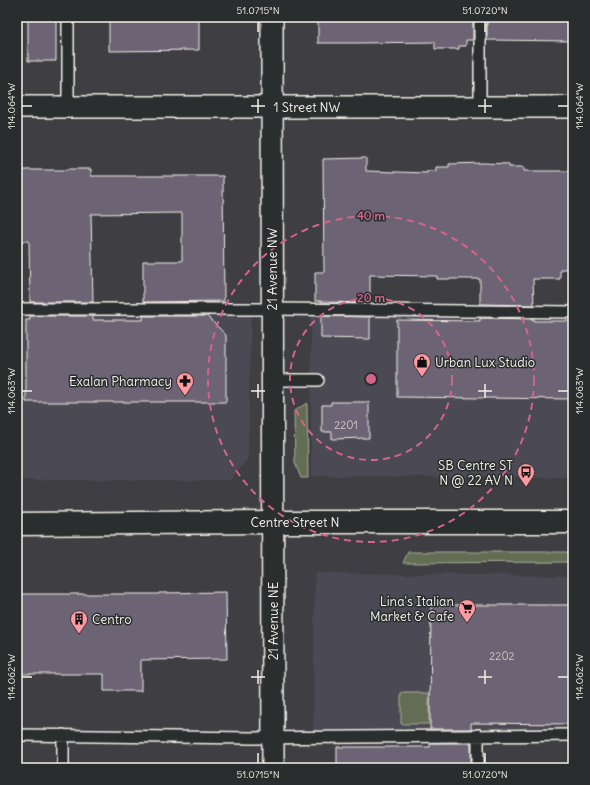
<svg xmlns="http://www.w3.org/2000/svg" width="590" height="785" font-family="Delius,sans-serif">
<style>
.built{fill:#4c4952}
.green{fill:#636d53;stroke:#acaf9e}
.building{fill:#6c6475;stroke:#f4f1e8}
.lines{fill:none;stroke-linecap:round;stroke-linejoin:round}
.lane-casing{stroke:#f4f1e8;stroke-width:14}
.street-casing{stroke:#f4f1e8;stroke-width:24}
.secondary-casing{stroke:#f4f1e8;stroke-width:25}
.lane{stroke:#2a2d2e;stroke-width:11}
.street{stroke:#2a2d2e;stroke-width:21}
.secondary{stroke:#2a2d2e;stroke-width:22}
.ticks{fill:none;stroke:#f4f1e8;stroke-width:1.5}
.ring{fill:none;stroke:#d4648c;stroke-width:2;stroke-dasharray:7 5}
.labels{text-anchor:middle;stroke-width:3;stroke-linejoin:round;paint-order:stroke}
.number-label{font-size:11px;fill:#d2cecb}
.street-label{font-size:13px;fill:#f4f1e8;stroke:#2a2d2e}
.poi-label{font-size:13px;fill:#f4f1e8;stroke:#2a2d2e;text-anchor:end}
.centre{fill:#d4648c;stroke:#2a2d2e;stroke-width:2}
.ring-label{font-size:12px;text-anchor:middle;font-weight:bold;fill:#d4648c;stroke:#2a2d2e;stroke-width:3;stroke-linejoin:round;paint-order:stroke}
.neatline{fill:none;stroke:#f4f1e8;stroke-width:1.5}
.ticks-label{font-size:10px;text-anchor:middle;fill:#f4f1e8}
</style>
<rect width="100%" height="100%" fill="#3e3e43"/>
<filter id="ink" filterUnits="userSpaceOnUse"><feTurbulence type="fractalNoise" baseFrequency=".025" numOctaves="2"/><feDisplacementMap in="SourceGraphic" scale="8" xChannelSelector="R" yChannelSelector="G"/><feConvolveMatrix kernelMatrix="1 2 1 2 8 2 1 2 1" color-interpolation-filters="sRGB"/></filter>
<g filter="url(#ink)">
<path class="built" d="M17,310L251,312L248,459L230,480H17Z
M311,315L573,317V478L311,476Z
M315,573L573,576V735L313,737Z"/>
<path class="green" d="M307,403L308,478H301L295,463L294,411Z
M408,552H573V562L403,563Z
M401,693H429V724H401Z"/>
<path class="building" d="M28,17H56V61H28Z
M109,17H199V50L109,51Z
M318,17H473V40H466V46H459V49H435V42L359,43H318Z
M487,17H573V41L487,40Z
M366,158V171L427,173V171H436V167H449V164L483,163L509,164V167H524V171H573V224L571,269H560V279H533L534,305L480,304V279H437V276L370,275V303L321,302V301H315V272H324L323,159Z
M67,169H91V176H223L224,301L143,302V261H182V213L91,214L93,302H30L29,241H17V170H67Z
M30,316H93V320H143V316H207L226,335V402H26V320H30Z
M321,316L370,317V339L321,338Z
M480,318L534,319V321H573V399L397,397V320L480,321Z
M331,402H369V438L332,439V432H322V405H331Z
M226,592L227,659L141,660V691H104V674H17V594H159V593Z
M431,605H573V724L471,723V729H430Z
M430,743H471V768H337V747H430Z"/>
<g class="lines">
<g class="lane-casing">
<path id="lane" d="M480,17V107
M68,107V17
M17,309H272L573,312
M272,380H318
M17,735L251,738L573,735
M63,735V768
M478,735V768"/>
</g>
<g class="street-casing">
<path id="street" d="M272,17L273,768
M17,107H573"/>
</g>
<g class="secondary-casing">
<path id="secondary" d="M17,524L272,522H573"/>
</g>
<use href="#lane" class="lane"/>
<use href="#street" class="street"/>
<use href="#secondary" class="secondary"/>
</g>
</g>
<path class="ticks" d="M258,22V32M485,22V32M258,99V113M485,99V113M22,106H32M251,106H265M478,106H492M558,106H568M258,384V398M485,384V398M22,391H32M251,391H265M478,391H492M558,391H568M258,670V684M485,670V684M22,677H32M251,677H265M478,677H492M558,677H568M258,753V763M485,753V763"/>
<g class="ring">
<circle cx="371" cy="379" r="81"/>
<circle cx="371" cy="379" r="163"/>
</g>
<defs>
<g id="shop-pin" transform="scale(0.9)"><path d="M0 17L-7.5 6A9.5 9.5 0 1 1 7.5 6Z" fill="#ff9aa2" stroke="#2a2d2e"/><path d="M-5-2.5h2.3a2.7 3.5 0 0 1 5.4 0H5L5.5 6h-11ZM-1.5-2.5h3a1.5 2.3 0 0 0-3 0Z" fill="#111"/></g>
<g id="pharmacy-pin" transform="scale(0.9)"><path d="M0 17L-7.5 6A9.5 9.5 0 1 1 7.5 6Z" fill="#ff9aa2" stroke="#2a2d2e"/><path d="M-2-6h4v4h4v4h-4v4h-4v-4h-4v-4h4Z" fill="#111"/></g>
<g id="bus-pin" transform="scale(0.9)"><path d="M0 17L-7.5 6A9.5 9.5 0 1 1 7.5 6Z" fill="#ff9aa2" stroke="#2a2d2e"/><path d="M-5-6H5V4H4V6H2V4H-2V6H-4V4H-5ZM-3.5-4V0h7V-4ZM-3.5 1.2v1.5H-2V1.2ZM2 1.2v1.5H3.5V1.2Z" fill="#111"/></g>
<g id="supermarket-pin" transform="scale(0.9)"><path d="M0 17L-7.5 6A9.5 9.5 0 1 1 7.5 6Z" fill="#ff9aa2" stroke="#2a2d2e"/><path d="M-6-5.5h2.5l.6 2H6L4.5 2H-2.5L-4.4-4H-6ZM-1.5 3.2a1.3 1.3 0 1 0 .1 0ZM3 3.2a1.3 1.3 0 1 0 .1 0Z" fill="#111"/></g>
<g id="building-pin" transform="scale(0.9)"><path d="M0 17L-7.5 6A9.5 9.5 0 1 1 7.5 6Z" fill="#ff9aa2" stroke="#2a2d2e"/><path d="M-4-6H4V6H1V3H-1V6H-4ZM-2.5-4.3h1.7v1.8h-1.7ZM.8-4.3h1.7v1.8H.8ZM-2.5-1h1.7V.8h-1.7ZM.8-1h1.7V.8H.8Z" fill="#111"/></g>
</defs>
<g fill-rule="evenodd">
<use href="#shop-pin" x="422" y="362"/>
<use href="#pharmacy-pin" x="185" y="381"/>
<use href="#bus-pin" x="526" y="472"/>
<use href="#supermarket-pin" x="467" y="608"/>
<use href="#building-pin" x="79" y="619"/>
</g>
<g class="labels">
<g class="number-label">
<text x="346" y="429">2201</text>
<text x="502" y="660">2202</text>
</g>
<g class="street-label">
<text x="307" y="112">1 Street NW</text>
<text transform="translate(272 269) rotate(-90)" y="5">21 Avenue NW</text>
<text x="295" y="527">Centre Street N</text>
<text transform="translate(273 621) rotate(-90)" y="5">21 Avenue NE</text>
</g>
<g class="poi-label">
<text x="435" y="367" text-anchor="start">Urban Lux Studio</text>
<text x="172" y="386">Exalan Pharmacy</text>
<text x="513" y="470">SB Centre ST<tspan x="513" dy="15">N @ 22 AV N</tspan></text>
<text x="454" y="606">Lina's Italian<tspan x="454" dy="15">Market &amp; Cafe</tspan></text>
<text x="92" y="624" text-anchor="start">Centro</text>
</g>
</g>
<circle cx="371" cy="379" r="6" class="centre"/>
<g class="ring-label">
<text x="371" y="220">40 m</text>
<text x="371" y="302">20 m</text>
</g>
<rect width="590" height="785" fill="none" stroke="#2a2d2e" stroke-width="44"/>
<rect x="22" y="22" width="546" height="741" class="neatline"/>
<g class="ticks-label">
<text x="258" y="14">51.0715°N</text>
<text x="485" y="14">51.0720°N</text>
<text transform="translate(579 106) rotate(-90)" y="4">114.064°W</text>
<text transform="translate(11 106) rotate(-90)" y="4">114.064°W</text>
<text transform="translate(11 391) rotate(-90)" y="4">114.063°W</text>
<text transform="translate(579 391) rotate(-90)" y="4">114.063°W</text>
<text transform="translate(579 677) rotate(-90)" y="4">114.062°W</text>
<text transform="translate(11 677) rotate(-90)" y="4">114.062°W</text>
<text x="258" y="778">51.0715°N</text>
<text x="485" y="778">51.0720°N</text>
</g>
</svg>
